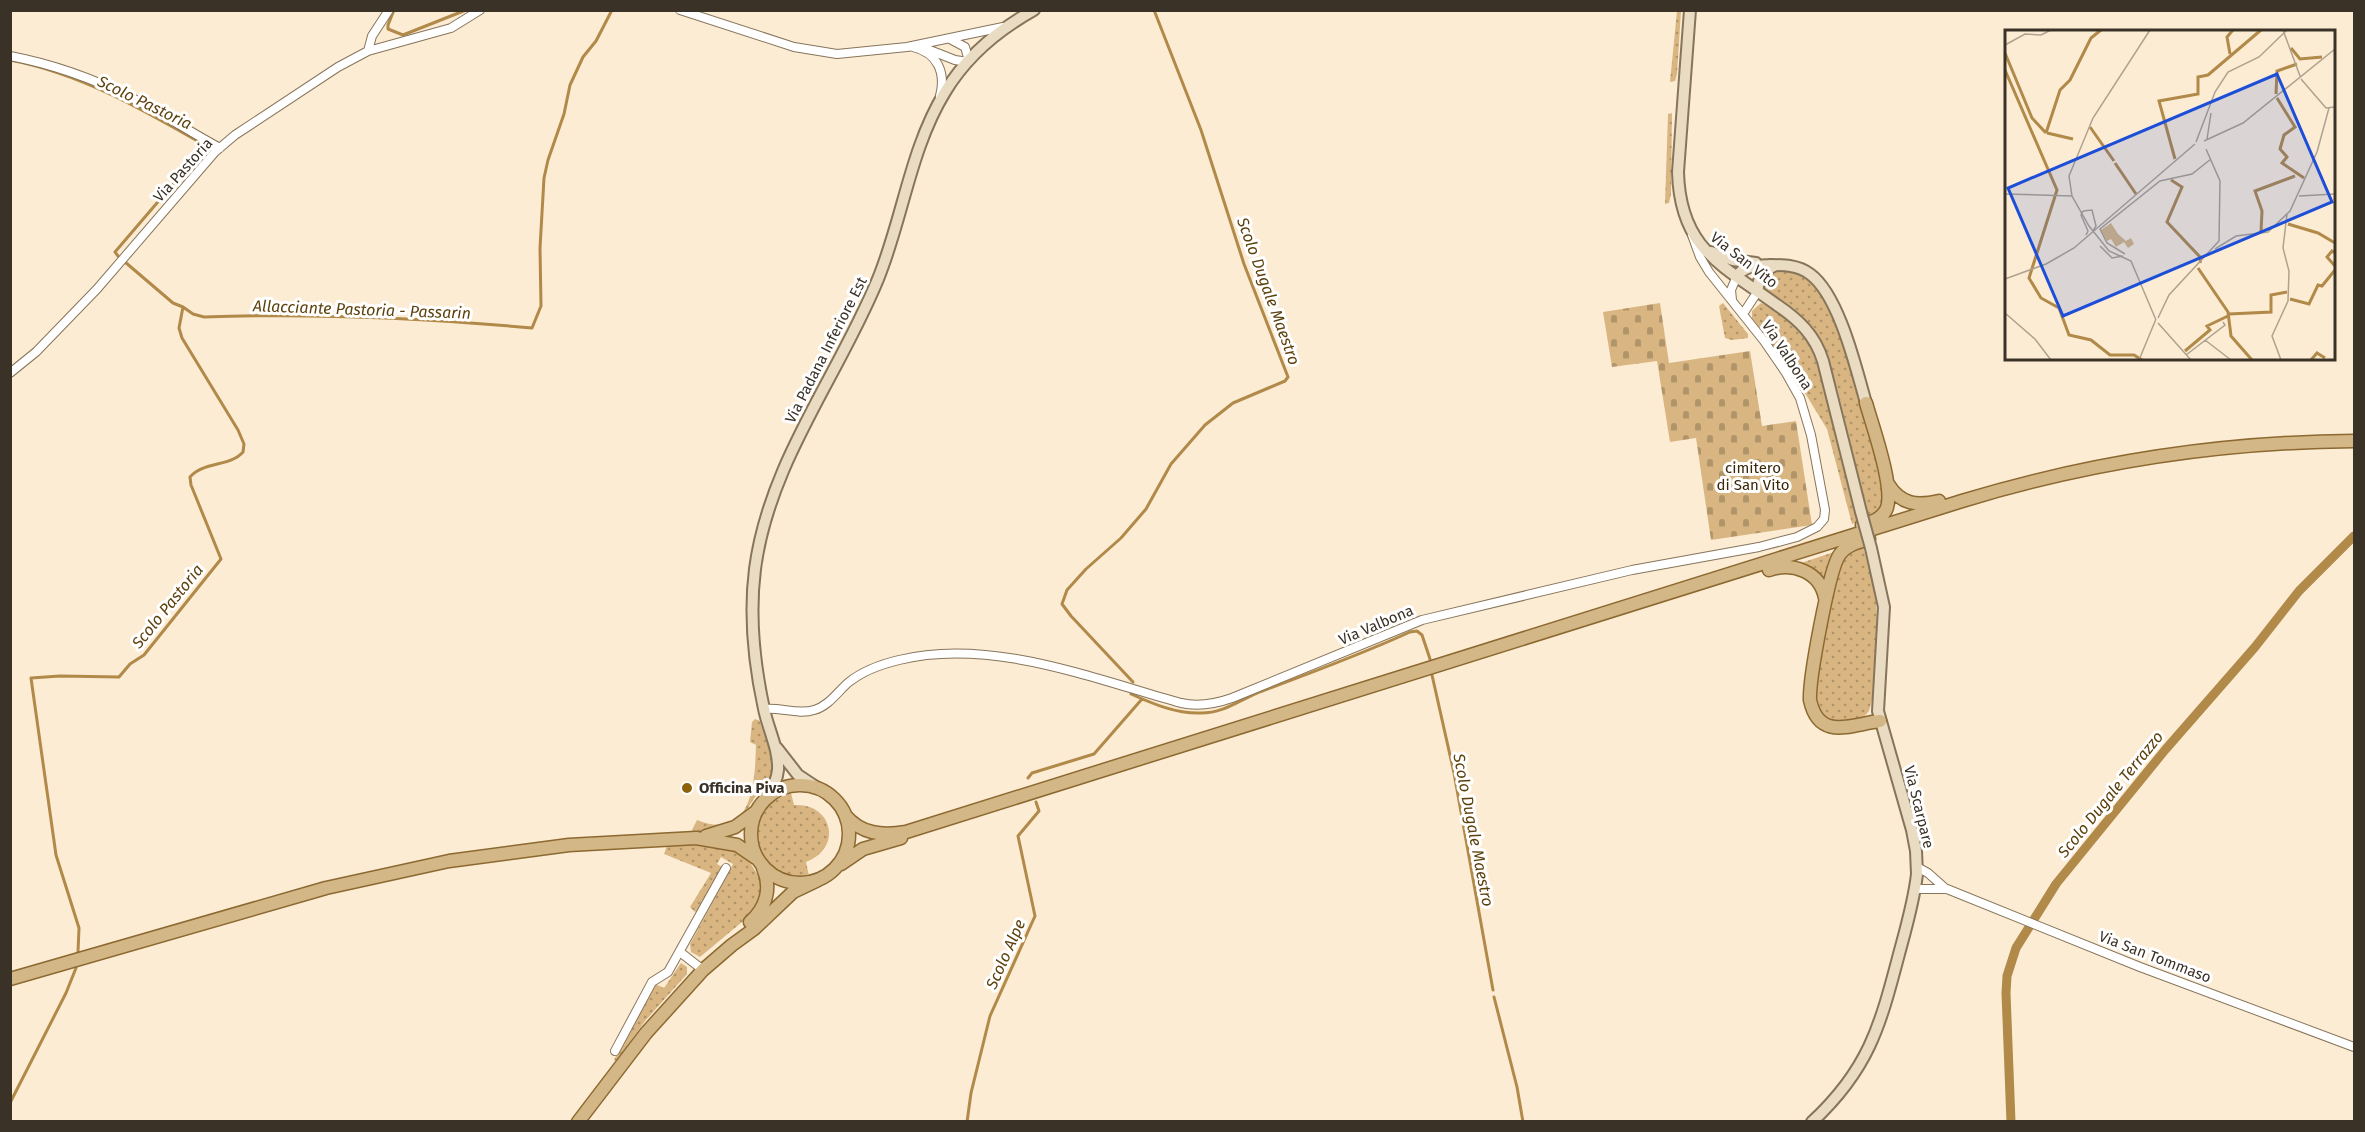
<svg xmlns="http://www.w3.org/2000/svg" width="2365" height="1132" font-family="'Fira Sans',sans-serif">
<style>
.grass{fill:url(#grass-dots)}
.cemetery{fill:url(#cemetery-stones)}
.lines{fill:none;stroke-linecap:round;stroke-linejoin:round}
.stream{stroke:#b18949;stroke-width:3}
.canal{stroke:#b18949;stroke-width:9}
.street-casing{stroke:#87755a;stroke-width:10}
.secondary-casing{stroke:#87755a;stroke-width:14}
.primary-casing{stroke:#8c6931;stroke-width:15}
.street{stroke:#fff;stroke-width:8}
.secondary{stroke:#eadbc3;stroke-width:10}
.primary{stroke:#d4b786;stroke-width:12}
.secondary-bridge-casing{stroke:#87755a;stroke-width:14;stroke-linecap:butt}
.secondary-bridge{stroke:#eadbc3;stroke-width:10}
.poi-dot{fill:#8e6209;stroke:#fff;stroke-width:2}
.labels{text-anchor:middle;stroke-width:6;stroke-linejoin:round;paint-order:stroke}
.street-label{font-size:15px;fill:#3a3227;stroke:#fff}
.park-label{font-size:15px;fill:#39270a;stroke:#fff}
.poi-label{font-size:15px;font-weight:bold;fill:#3a3227;stroke:#fff;text-anchor:start}
.water-label{font-size:16px;font-style:italic;fill:#5d410d;stroke:#fff}
.inset-river{fill:none;stroke:#b18949;stroke-width:3}
.inset-road{fill:none;stroke:#aea28f;stroke-width:1.5}
.view{fill:#1d4ed8;fill-opacity:0.15;stroke:#1d4ed8;stroke-width:3}
.inset-edge{fill:none;stroke:#3a3227;stroke-width:3}
</style>
<defs>
<pattern id="grass-dots" width="8" height="8" patternUnits="userSpaceOnUse" patternTransform="scale(1.5)"><rect width="8" height="8" fill="#d9b681"/><path d="M2 2h.1M6 6h.1" fill="none" stroke="#b1956a" stroke-width="1.8" stroke-linecap="round"/></pattern>
<pattern id="cemetery-stones" width="16" height="16" patternUnits="userSpaceOnUse" patternTransform="scale(1.5)"><rect width="16" height="16" fill="#d9b681"/><path d="M2 7V4a2 2 0 0 1 4 0v3zM10 15v-3a2 2 0 0 1 4 0v3z" fill="#b1956a"/></pattern>
</defs>
<rect width="100%" height="100%" fill="#fcecd4"/>
<path class="grass" d="M1677,11H1681L1677,74L1675,81L1670,82Z
M1672,113L1671,194L1669,203L1665,204L1668,114Z
M1778,270C1792,270 1806,274 1815,285C1839,313 1848,357 1857,392C1866,424 1875,457 1884,490V506L1869,519L1838,392L1823,346L1809,324L1765,289C1763,279 1770,274 1778,270Z
M1723,303L1748,334V338L1732,340L1725,338L1719,306Z
M1761,303C1784,310 1805,333 1815,354L1857,522L1852,524L1827,429L1786,362L1795,356L1793,353L1782,357L1752,318V311Z
M1863,545L1876,596L1877,625L1872,700L1869,711L1862,719L1834,723C1819,713 1814,703 1816,685L1833,582L1844,554Z
M1834,552L1825,582L1800,565L1801,563Z
M755,719L760,721C764,737 776,758 773,775C772,784 762,789 756,796C751,802 748,810 743,815C729,828 709,831 691,832L697,820C752,842 755,784 756,745L750,742L752,722Z
M791,793L794,805C833,803 843,848 806,862L809,876C753,882 737,810 791,793Z
M709,844L729,847L746,856L762,882L759,904L748,917L700,957L691,952L690,944L733,864L721,857L717,864L722,867L697,911L695,912L690,907L711,873L664,854L667,846Z
M681,963L687,967V974L645,1021L616,1061L614,1060L655,984L664,988Z"/>
<path class="cemetery" d="M1660,303L1669,363L1750,351L1762,426L1796,421L1812,525L1711,540L1696,438L1670,442L1657,361L1612,367L1603,312Z"/>
<g class="lines">
<path class="stream" d="M394,10L388,25V29L403,35L466,10
M10,60C79,73 142,109 201,143L192,162L115,252L118,256
M183,307L193,314L204,317C313,313 423,318 532,328L541,306L540,248L544,178L548,160L564,114L570,85L583,57L596,41L612,10
M1432,675L1454,773L1493,990
M1133,682L1071,616L1062,604L1067,590L1086,569L1121,538L1146,509L1171,464L1205,425L1233,403L1285,381L1288,377L1244,264L1201,130L1154,10
M1131,694C1153,704 1177,714 1201,713C1223,713 1238,701 1257,693C1308,674 1360,655 1410,632L1417,631L1422,635L1430,659
M1028,778L1032,773L1094,754L1142,699
M78,952L79,928L56,855L31,678L60,676L119,677L130,664L144,655L221,559L191,485L190,477C204,461 230,467 243,452L244,444L238,430L182,338L179,328L183,307L173,303L125,262
M1494,997L1517,1087L1523,1122
M10,1103L66,993L76,968
M967,1122L971,1093L990,1016L1035,916L1018,836L1039,811L1036,802"/>
<path class="canal" d="M2011,1122L2006,993L2007,976L2016,948L2056,884L2165,750L2255,647L2299,591L2354,536"/>
<g class="street-casing">
<path id="street" d="M680,10L794,47L837,54L907,47L1003,27
M950,39L965,47L969,61
M913,47C938,53 946,73 940,96
M927,49L955,60L968,62
M368,51L372,36L389,10
M10,56C52,64 94,79 132,98C162,113 190,132 220,148
M1732,300L1731,290L1737,276
M1743,314L1758,291
M10,373L36,352L97,289L215,152L235,135L338,67L368,51L451,28L480,10
M764,709C780,707 798,715 814,710C829,706 838,691 849,682C863,671 882,664 899,660C990,637 1094,679 1181,703C1199,707 1215,704 1232,698L1422,620L1632,570L1759,547L1797,537L1817,527L1824,519L1825,510L1811,435L1800,398L1786,373L1764,341L1709,272L1700,257L1692,235
M1917,867L1928,873L1946,889
M1915,889H1947L2140,967L2354,1047
M680,952L703,970
M615,1051L652,982L668,972L726,868"/>
</g>
<g class="secondary-casing">
<path id="secondary" d="M1690,10L1678,172C1680,249 1722,265 1777,305C1799,320 1815,335 1823,361L1861,512
M1711,252L1733,260L1756,263
M1737,276C1745,265 1758,266 1770,265C1784,265 1798,265 1810,274C1839,295 1856,368 1866,403
M1758,291C1757,278 1763,271 1774,266
M777,748L798,775L819,789
M766,799C772,790 777,781 778,770C779,749 768,729 764,709C754,663 749,616 755,569C769,462 838,377 878,279C903,218 910,149 945,92C966,57 998,30 1034,10
M1812,1122C1869,1069 1880,1026 1899,954C1906,928 1914,901 1917,874L1916,851L1912,830L1878,711L1884,607L1871,548"/>
</g>
<g class="primary-casing">
<path id="primary" d="M1888,484C1901,505 1917,506 1939,501
M1862,525C1872,522 1881,519 1886,510C1896,491 1872,425 1866,403
M1869,539C1858,542 1847,545 1840,554C1829,568 1809,680 1810,700C1819,742 1852,724 1880,721
M1769,570C1792,562 1820,571 1825,598
M751 834a49 49 0 1 1 98 0a49 49 0 1 1-98 0Z
M845,815C861,834 882,836 906,832L1962,501C2090,462 2221,442 2354,441
M706,836L735,827L754,813
M841,864L863,849L901,838
M750,922C766,908 772,888 763,868
M10,979L326,888L449,861L569,845L696,838L737,845L756,858
M578,1122L646,1033L703,970L732,945L754,929L793,892L818,880"/>
</g>
<use href="#street" class="street"/>
<use href="#secondary" class="secondary"/>
<use href="#primary" class="primary"/>
<g class="secondary-bridge-casing">
<path id="secondary-bridge" d="M1861,512L1871,548"/>
</g>
<use href="#secondary-bridge" class="secondary-bridge"/>
</g>
<circle class="poi-dot" cx="687" cy="788" r="6"/>
<g class="labels">
<g class="street-label">
<text transform="translate(183 170) rotate(-48)" y="5">Via Pastoria</text>
<text transform="translate(1744 260) rotate(38)" y="5">Via San Vito</text>
<text transform="translate(826 350) rotate(-63)" y="5">Via Padana Inferiore Est</text>
<text transform="translate(1787 355) rotate(57)" y="5">Via Valbona</text>
<text transform="translate(1376 625) rotate(-23)" y="5">Via Valbona</text>
<text transform="translate(1919 807) rotate(76)" y="5">Via Scarpare</text>
<text transform="translate(2155 957) rotate(21)" y="5">Via San Tommaso</text>
</g>
<g class="park-label">
<text x="1753" y="473">cimitero<tspan x="1753" dy="17">di San Vito</tspan></text>
</g>
<g class="poi-label">
<text x="699" y="793">Officina Piva</text>
</g>
<g class="water-label">
<text transform="translate(145 102) rotate(26)" y="6">Scolo Pastoria</text>
<text transform="translate(1269 291) rotate(70)" y="6">Scolo Dugale Maestro</text>
<text transform="translate(362 309) rotate(2)" y="6">Allacciante Pastoria - Passarin</text>
<text transform="translate(167 606) rotate(-51)" y="6">Scolo Pastoria</text>
<text transform="translate(2110 794) rotate(-51)" y="6">Scolo Dugale Terrazzo</text>
<text transform="translate(1474 830) rotate(79)" y="6">Scolo Dugale Maestro</text>
<text transform="translate(1005 954) rotate(-66)" y="6">Scolo Alpe</text>
</g>
</g>
<g transform="translate(2005 30)">
<rect width="330" height="330" fill="#fcecd4"/>
<path d="M106,193L113,204L121,211L126,208L129,214L123,218L119,212L111,217L106,209L102,211L96,200Z" fill="#d9b681"/>
<path class="inset-river" d="M286,18L295,29L317,27M0,23L27,88L41,103M225,24L222,7L228,0M0,40L52,160L24,248L36,268L54,278L64,305L86,310L105,325H129L137,330M271,64L272,41L292,34M272,68L290,97L279,105L275,119L282,127L277,133L299,148M85,97L109,131M41,103L55,60L65,50L86,8L96,0M42,103L68,109M170,129L154,71L193,64V47L203,45L256,0M110,133L131,164M166,150L177,157L162,192L196,228L195,233M283,194L313,203L330,213M256,202L257,181L250,161L290,146M330,223L327,221L322,227L330,236M193,238L223,282L226,306L247,330M285,269L304,274L313,255L317,256L330,240M224,284L266,282V265L282,262M180,321L205,300L202,296L223,286M306,330L312,323L320,328"/>
<path class="inset-road" d="M145,0L88,88L64,146L67,166L84,196L104,221L126,231L151,290M278,0L295,46M0,15L20,4L36,5L46,0M296,49L321,78L330,77M202,109L206,83M199,111L238,93L330,19M191,112L210,62L223,42L254,27L282,0M0,164L67,166M294,166L330,164M78,181L76,185L83,201L81,205M78,181L87,180L91,196L88,201M95,216L107,228L118,226M210,219L231,206L263,202L285,181L312,122L324,78M120,224L102,213L95,199L155,151L187,144L206,129M0,249L41,234L69,218L190,114M0,283L30,309L46,330M153,288L164,265L214,211L215,151L201,119M153,293L186,330M200,310L226,330M181,325L220,295L218,292M134,330L151,289M276,330L267,306L283,271L284,241L278,218L282,184"/>
<path class="view" d="M272,44L327,172L58,286L3,158Z"/>
<rect width="330" height="330" class="inset-edge"/>
</g>
<rect width="2365" height="1132" fill="none" stroke="#3a3227" stroke-width="24"/>
</svg>
